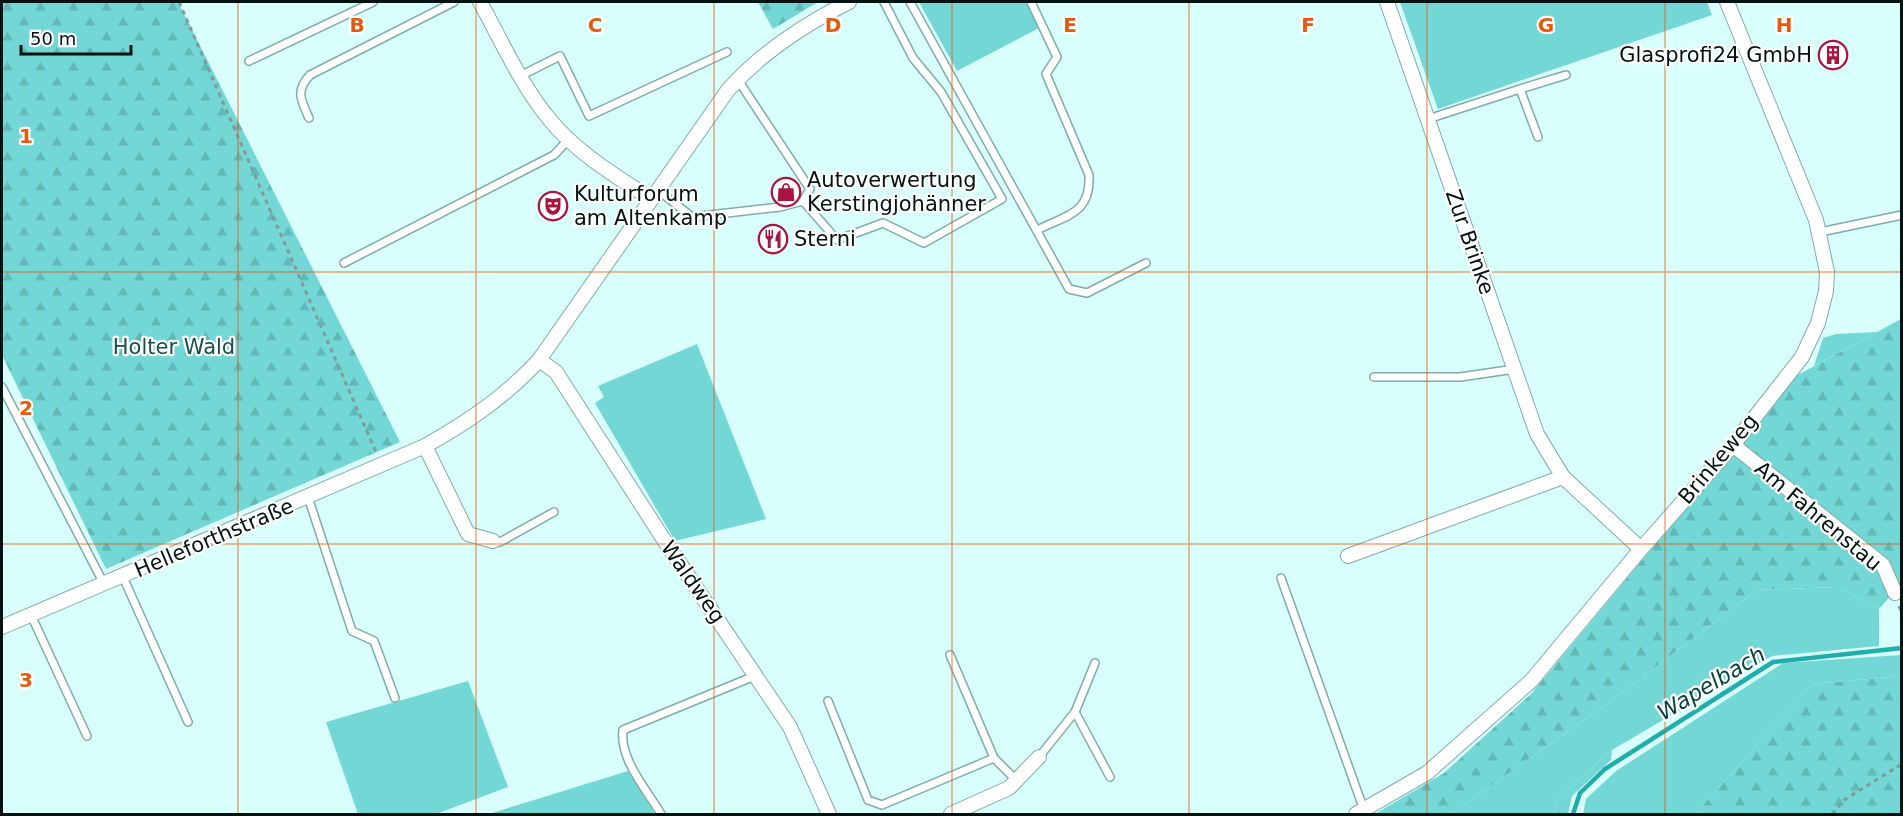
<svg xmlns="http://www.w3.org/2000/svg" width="1903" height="816" font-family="'DejaVu Sans',sans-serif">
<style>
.green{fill:#73d8d5}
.forest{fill:url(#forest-firs)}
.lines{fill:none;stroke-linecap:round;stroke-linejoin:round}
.stream{stroke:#21adaa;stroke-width:4.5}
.service-casing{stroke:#7facaa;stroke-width:10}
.minor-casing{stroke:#7facaa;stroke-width:16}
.path{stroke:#7f9c9a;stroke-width:3;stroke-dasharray:4.5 4.5;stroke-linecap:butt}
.service{stroke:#fff;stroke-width:7}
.minor{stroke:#fff;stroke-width:14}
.grid{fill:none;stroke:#e8590c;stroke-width:1.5;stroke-opacity:0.55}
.labels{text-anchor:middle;stroke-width:4.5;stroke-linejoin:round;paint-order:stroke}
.poi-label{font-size:21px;fill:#031312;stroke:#fff;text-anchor:start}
.street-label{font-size:21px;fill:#031312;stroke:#fff}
.park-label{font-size:21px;fill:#184e4d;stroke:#fff}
.water-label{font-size:22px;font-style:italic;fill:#074241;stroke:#fff}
.grid-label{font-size:20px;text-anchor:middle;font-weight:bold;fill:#e8590c;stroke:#fff;stroke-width:4.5;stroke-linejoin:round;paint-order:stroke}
</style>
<defs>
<pattern id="forest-firs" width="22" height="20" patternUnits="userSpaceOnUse" patternTransform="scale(1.5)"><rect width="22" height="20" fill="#73d8d5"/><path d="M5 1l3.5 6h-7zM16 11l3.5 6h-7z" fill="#62b8b6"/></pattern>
</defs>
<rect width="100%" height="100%" fill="#d9fffd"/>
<path class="green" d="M919,2H1026L1039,28L957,71Z
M1400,2H1707L1712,15L1438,109Z
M1877,332L1814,366L1823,338L1836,334Z
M697,344L766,519L675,541L595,403L604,397L598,386Z
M1837,587L1879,609V646L1772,656L1612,750L1559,797L1554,814H1451L1615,698L1757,590Z
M1901,655V676L1812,684L1695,814H1583L1586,799L1616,771L1783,663Z
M468,681L508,787L436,814H358L326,722Z
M628,771L655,814H489Z"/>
<path class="forest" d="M2,2H178L400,442L106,569L2,355Z
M758,2H818L773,29Z
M1901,319V584L1879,609L1837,587L1757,590L1615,698L1451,814H1375L1444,773L1531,694L1794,377Z
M1901,676V814H1695L1812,684Z
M1612,750L1611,760L1572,796L1568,814H1554L1559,797Z"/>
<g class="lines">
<path class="stream" d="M1573,814L1580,793L1605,769L1773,662L1902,648"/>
<g class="service-casing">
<path id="service" d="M910,2L1069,289L1087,293L1146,263
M1031,2L1057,57L1046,74L1089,175C1091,214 1067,215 1037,230
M249,61L373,2
M520,76L560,56L589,116L727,52
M1520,89L1566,75
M309,118C301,100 295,91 310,75L454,2
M1428,119L1520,89L1538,137
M658,190L692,217L780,207L803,201L810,189L738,80
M803,201L837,240L883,223L924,243L1002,199L941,92L913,58L884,2
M1820,232L1902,215
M344,263L554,155L570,138
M1374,377H1460L1515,369
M2,387L104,584
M308,497L352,631L374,641L395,698
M493,541L500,542L554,512
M123,577L188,722
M1281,578L1364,810
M31,615L87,736
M950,655L994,758L1017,781
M828,701L868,800L882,805L994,758
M1075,712L1110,777
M1039,757L1075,712L1095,663
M661,814C647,790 619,759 623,730L757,675"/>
</g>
<g class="minor-casing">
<path id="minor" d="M480,2C502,42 521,85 550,120C577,153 616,176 651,199
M1387,2L1537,434L1563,477L1641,549
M539,360L556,372L666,543L790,727L829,814
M1733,445L1883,565L1895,593
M425,446L468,534L493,541
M1348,556L1563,477
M2,627L425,446C468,422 506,396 539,360L728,90C762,52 803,25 849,2
M951,814L1009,788L1039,757
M1356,814L1427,773L1531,681L1641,549L1733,445L1802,357L1818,323L1826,291L1827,272L1816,220L1727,2"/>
</g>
<path class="path" d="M179,2L376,452
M1899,606L1902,614
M1832,814L1844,800L1902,764"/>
<use href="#service" class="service"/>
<use href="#minor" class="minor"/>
</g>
<path class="grid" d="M238,2V814M476,2V814M714,2V814M952,2V814M1189,2V814M1427,2V814M1665,2V814M2,272H1902M2,544H1902"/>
<defs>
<g id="building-ring" transform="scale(1.5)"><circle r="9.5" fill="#fff" stroke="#aa1540" stroke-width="1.5"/><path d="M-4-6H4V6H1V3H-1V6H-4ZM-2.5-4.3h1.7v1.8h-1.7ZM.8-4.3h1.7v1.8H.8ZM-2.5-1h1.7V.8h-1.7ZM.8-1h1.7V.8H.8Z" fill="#aa1540"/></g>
<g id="shop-ring" transform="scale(1.5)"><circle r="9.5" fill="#fff" stroke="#aa1540" stroke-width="1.5"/><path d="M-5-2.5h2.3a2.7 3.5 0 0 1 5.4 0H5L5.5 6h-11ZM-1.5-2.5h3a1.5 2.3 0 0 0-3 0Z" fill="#aa1540"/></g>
<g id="theatre-ring" transform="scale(1.5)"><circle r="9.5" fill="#fff" stroke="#aa1540" stroke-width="1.5"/><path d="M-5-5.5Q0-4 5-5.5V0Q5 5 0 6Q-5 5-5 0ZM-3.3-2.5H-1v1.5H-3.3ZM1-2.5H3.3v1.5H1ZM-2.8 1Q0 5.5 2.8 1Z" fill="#aa1540"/></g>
<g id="restaurant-ring" transform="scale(1.5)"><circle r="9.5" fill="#fff" stroke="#aa1540" stroke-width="1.5"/><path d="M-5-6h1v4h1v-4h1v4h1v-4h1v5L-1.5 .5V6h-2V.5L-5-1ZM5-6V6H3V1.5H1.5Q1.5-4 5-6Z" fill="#aa1540"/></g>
</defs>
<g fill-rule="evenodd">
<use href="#building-ring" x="1833" y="55"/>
<use href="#shop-ring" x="786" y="192"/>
<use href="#theatre-ring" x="553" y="206"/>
<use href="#restaurant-ring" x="773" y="239"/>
</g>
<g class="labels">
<g class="poi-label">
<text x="1812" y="62" text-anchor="end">Glasprofi24 GmbH</text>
<text x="807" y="187">Autoverwertung<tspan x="807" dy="24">Kerstingjohänner</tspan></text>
<text x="574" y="201">Kulturforum<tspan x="574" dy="24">am Altenkamp</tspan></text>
<text x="794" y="246">Sterni</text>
</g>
<g class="street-label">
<text transform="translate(1470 242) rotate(71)" y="7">Zur Brinke</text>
<text transform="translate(1718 459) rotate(-50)" y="7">Brinkeweg</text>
<text transform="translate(1818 516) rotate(40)" y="7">Am Fahrenstau</text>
<text transform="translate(214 538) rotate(-23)" y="7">Helleforthstraße</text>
<text transform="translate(693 582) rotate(55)" y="7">Waldweg</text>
</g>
<g class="park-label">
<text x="174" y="354">Holter Wald</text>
</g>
<g class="water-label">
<text transform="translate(1711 683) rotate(-31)" y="8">Wapelbach</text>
</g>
</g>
<g class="grid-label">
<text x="357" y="32">B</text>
<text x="595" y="32">C</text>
<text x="833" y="32">D</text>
<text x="1070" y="32">E</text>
<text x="1308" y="32">F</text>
<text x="1546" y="32">G</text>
<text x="1784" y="32">H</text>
<text x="26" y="143">1</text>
<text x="26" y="415">2</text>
<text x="26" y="687">3</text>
</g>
<rect width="1903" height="816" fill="none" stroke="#031312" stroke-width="6"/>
<path d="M21 45v9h110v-9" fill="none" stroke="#031312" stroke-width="3"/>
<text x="30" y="45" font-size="18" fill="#031312" stroke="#ffffff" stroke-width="4.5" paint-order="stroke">50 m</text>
</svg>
